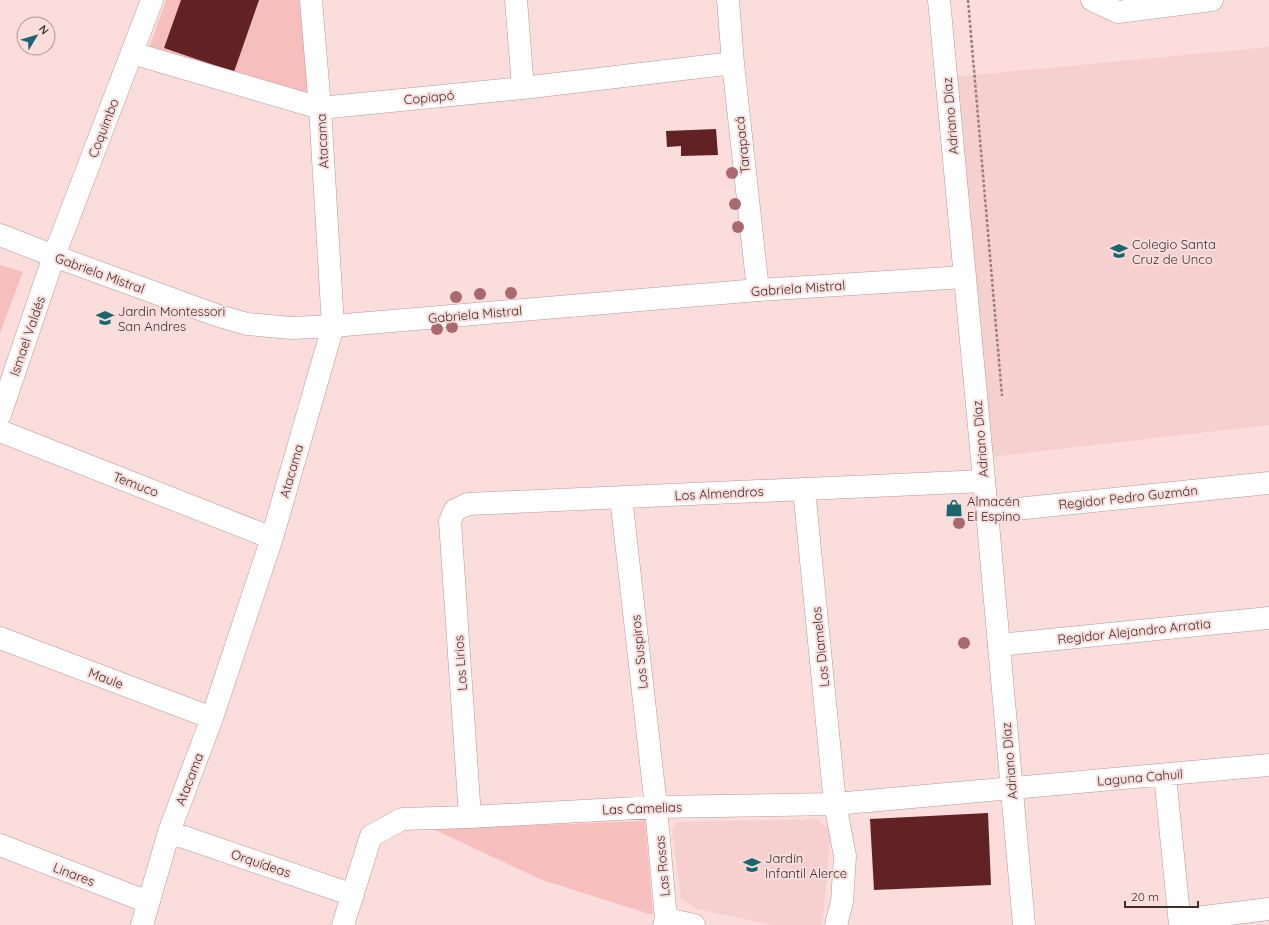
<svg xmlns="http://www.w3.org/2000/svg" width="1269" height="925" font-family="Quicksand,sans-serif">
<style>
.built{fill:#f6d0ce}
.green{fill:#f7bfbc}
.building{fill:#622123}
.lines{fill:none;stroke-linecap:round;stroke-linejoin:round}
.street-casing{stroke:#b59997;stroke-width:23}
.secondary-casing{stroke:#b59997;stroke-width:23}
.path{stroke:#94807e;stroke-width:2.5;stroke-dasharray:3 2;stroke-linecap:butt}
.street{stroke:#fff;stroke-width:22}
.secondary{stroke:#fff;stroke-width:22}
.tree{fill:#aa696f}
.labels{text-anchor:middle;stroke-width:4;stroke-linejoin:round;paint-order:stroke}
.street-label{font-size:13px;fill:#3c302f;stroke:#fbdddb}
.poi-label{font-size:13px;fill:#3c302f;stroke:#fbdddb;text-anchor:start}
</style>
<rect width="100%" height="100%" fill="#fbdddb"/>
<path class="built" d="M1269,47V425L990,457L952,77Z
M818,819L831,832L823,918L820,925H774L697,909L681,899L672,830L676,822Z"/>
<path class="green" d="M166,0H304L311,98L148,51Z
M0,265L23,272L0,333Z
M645,821L653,915L542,880L433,829Z"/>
<path class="building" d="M181,0H259L234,72L164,48Z
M716,129L718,155L681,156V146L667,147L666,131Z
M988,813L991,885L874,890L870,819Z"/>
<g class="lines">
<g class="street-casing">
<path id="street" d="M516,0L523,88
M728,0L733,63L758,290
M1092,0L1118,12L1212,0
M132,53L320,108L523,88L733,63
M54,256L152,0
M0,431L272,538
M804,489L835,804L845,856L842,902L836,925
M621,497L656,807L666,919L664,925
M987,512L1269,483
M0,638L212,718
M999,645L1269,618
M1165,775L1180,925
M470,817L450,521L455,510L468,504L984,481
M169,832L353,895
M0,845L148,902
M666,919L694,925
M1180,920L1269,909
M142,925L169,832L212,718L272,538L333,326L320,108L311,0
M343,925L371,836L402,819L470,817L656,807L835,804L1269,765"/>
</g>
<g class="secondary-casing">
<path id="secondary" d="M939,0L987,512L1024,925
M0,235L54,256L216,315L247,324L292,328L333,326L758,290L965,277
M0,415L54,256"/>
</g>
<path class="path" d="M968,0L1002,396"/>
<use href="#street" class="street"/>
<use href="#secondary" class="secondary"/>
</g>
<g class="tree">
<circle cx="732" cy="173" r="6"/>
<circle cx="735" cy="204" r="6"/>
<circle cx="738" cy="227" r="6"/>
<circle cx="511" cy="293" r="6"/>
<circle cx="480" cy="294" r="6"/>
<circle cx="456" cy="297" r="6"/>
<circle cx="452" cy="327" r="6"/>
<circle cx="437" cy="329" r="6"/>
<circle cx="959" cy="523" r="6"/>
<circle cx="964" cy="643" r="6"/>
</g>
<defs>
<g id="school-bare" transform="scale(1.38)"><path d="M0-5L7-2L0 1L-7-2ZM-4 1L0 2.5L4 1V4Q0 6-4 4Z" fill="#1b6770" stroke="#fbdddb" stroke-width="2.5" paint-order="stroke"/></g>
<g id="shop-bare" transform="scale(1.38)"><path d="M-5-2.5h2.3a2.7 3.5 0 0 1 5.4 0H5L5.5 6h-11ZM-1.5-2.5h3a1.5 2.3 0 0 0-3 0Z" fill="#1b6770" stroke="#fbdddb" stroke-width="2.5" paint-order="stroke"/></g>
</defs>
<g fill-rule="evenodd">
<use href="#school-bare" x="1119" y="251"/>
<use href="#school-bare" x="105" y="318"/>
<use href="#shop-bare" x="954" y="508"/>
<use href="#school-bare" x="752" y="865"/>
</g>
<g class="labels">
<g class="street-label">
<text transform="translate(429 97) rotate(-6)" y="5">Copiapó</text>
<text transform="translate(950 116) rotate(-95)" y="5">Adriano Díaz</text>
<text transform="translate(103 128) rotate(-69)" y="5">Coquimbo</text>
<text transform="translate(322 141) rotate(-93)" y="5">Atacama</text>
<text transform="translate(742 145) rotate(-96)" y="5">Tarapacá</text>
<text transform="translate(100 273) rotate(20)" y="5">Gabriela Mistral</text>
<text transform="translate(798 288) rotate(-4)" y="5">Gabriela Mistral</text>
<text transform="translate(475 314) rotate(-5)" y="5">Gabriela Mistral</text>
<text transform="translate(27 336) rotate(-71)" y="5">Ismael Valdés</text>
<text transform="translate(980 439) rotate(-95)" y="5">Adriano Díaz</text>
<text transform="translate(291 471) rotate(-74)" y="5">Atacama</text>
<text transform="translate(136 484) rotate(21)" y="5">Temuco</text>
<text transform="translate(719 493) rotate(-3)" y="5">Los Almendros</text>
<text transform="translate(1128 497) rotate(-6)" y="5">Regidor Pedro Guzmán</text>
<text transform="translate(1134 631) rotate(-6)" y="5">Regidor Alejandro Arratia</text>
<text transform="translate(820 647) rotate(-96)" y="5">Los Diamelos</text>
<text transform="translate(639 652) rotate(-96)" y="5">Los Suspiros</text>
<text transform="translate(460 663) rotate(-94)" y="5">Los Lirios</text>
<text transform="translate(106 678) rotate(21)" y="5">Maule</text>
<text transform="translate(1009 761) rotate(-95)" y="5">Adriano Díaz</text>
<text transform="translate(1140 777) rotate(-5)" y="5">Laguna Cahuil</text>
<text transform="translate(189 779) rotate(-69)" y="5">Atacama</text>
<text transform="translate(642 808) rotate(-2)" y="5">Las Camelias</text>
<text transform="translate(261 863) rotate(19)" y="5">Orquídeas</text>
<text transform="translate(662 866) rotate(-95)" y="5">Las Rosas</text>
<text transform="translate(74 874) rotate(21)" y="5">Linares</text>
</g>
<g class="poi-label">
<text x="1132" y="249">Colegio Santa<tspan x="1132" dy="15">Cruz de Unco</tspan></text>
<text x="118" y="316">Jardin Montessori<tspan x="118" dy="15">San Andres</tspan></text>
<text x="967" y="506">Almacén<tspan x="967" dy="15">El Espino</tspan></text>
<text x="765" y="863">Jardín<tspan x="765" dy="15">Infantil Alerce</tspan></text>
</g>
</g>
<g transform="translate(36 36) rotate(52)"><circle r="19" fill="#fbdddb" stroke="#af9896"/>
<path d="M0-3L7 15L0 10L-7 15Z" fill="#1b6770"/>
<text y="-6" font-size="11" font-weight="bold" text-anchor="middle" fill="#3c302f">N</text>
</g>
<path d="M1125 901v6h73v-6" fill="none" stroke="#3c302f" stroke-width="2"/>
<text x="1131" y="901" font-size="12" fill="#3c302f" stroke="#fbdddb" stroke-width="3" paint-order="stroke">20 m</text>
</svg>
